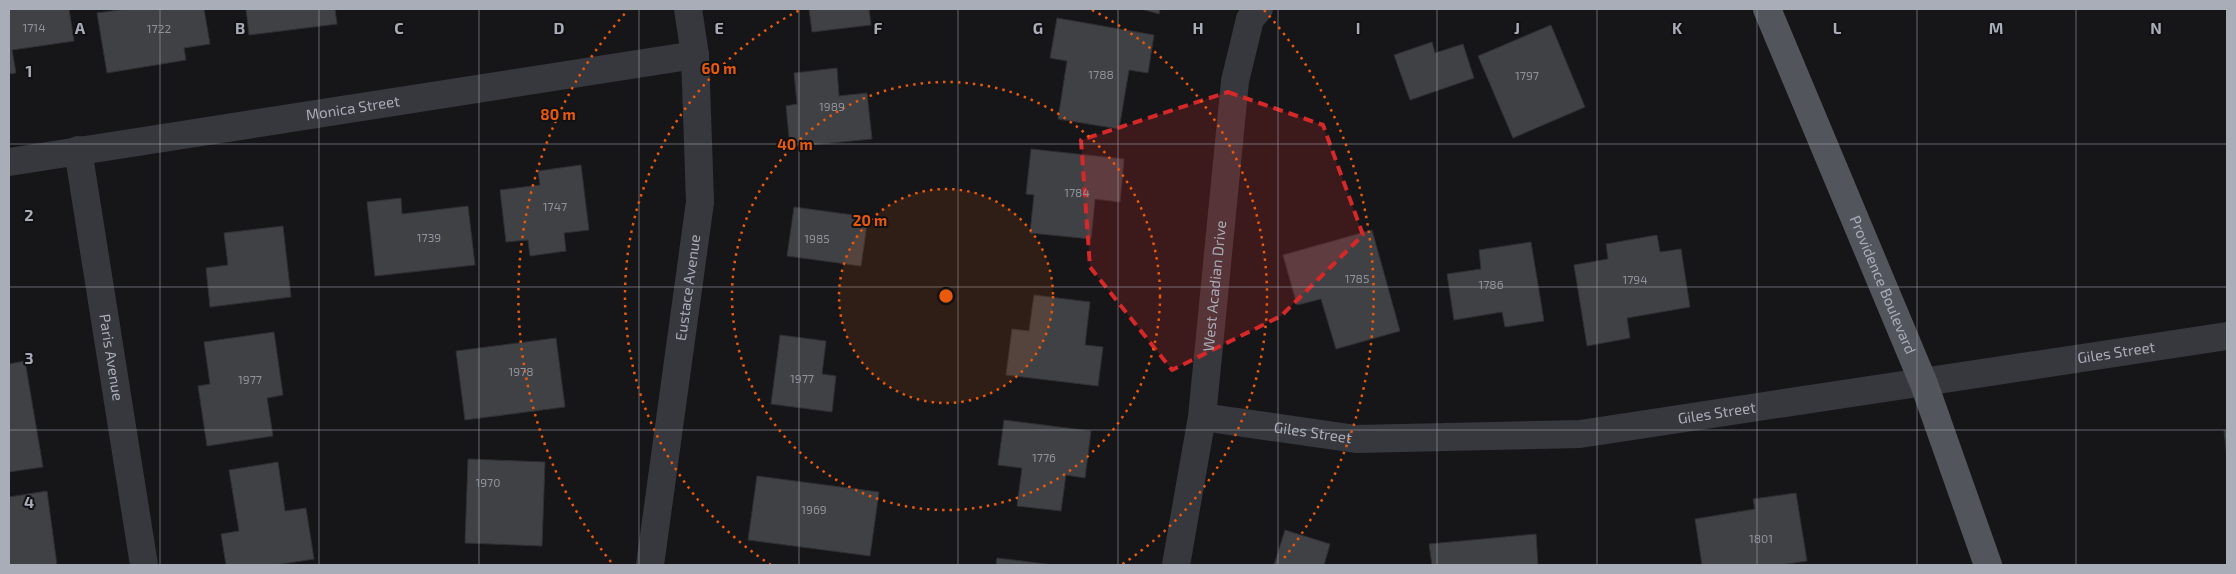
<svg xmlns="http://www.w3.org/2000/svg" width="2236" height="574" font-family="'Exo 2',sans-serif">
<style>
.building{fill:#404145;stroke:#303034}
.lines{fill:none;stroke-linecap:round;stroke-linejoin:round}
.minor{stroke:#37383d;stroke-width:28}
.major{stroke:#53555c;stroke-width:28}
.marked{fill:#d62828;fill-opacity:0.2;stroke:#d62828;stroke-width:4;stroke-dasharray:10 6;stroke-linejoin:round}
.grid{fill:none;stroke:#a8adb8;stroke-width:1;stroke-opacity:0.55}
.ring{fill:none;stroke:#e8590c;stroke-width:2.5;stroke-dasharray:2.5 5}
.labels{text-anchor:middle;stroke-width:4;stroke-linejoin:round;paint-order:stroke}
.number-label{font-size:12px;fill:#8e929b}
.street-label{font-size:15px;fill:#a8adb8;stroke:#111113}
.grid-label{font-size:16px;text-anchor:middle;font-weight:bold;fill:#a8adb8;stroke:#111113;stroke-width:4;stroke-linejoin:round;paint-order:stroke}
.centre{fill:#e8590c;stroke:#111113;stroke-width:2.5}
.ring-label{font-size:15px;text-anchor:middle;font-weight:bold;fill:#e8590c;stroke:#111113;stroke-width:4;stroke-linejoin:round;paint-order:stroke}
</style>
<rect width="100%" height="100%" fill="#161618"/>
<path class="building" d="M9,9H69L74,41L12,50L16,73L9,74Z
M126,9H204L210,44L184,48L186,60L107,73L97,13Z
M246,9H335L337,24L249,35Z
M809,9H869L871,25L812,32Z
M1141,9H1160L1159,14Z
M1057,18L1154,35L1148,73L1129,70L1119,129L1058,119L1067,61L1050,58Z
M1551,25L1585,107L1513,138L1478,56Z
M1432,42L1435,53L1463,44L1474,78L1410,100L1394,55Z
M837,68L839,96L867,93L872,139L790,147L786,106L797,104L794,73Z
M1031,149L1124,159L1120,202L1095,199L1091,239L1030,233L1034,195L1026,194Z
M581,165L589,230L564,233L566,251L530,256L528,240L506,242L500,190L540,185L538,171Z
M401,198L402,214L468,206L475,265L375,276L367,202Z
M794,207L868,217L861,266L787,256Z
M283,226L291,297L210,307L206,268L228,265L224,233Z
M1372,230L1400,331L1336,349L1321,299L1297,305L1283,255Z
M1657,235L1660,252L1681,249L1690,307L1627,318L1630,338L1587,346L1574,265L1608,259L1606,244Z
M1531,242L1544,321L1505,327L1502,312L1454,320L1447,274L1481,269L1479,250Z
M1034,295L1090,302L1085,345L1103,347L1098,386L1006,375L1012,329L1029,331Z
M274,332L283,395L267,398L273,436L207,446L198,386L210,384L204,342Z
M780,335L826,341L822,374L836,376L832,412L771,404Z
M556,338L565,407L465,420L456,351Z
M25,361L43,467L9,472V364Z
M1004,420L1091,431L1085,478L1066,475L1061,511L1017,506L1022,468L998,465Z
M2227,430V458L2224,431Z
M468,459L545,462L542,546L465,543Z
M278,462L285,511L306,508L314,559L276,565H226L221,534L239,531L229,470Z
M757,476L879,492L870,556L748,540Z
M47,491L57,565H9V497Z
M1796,493L1807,561L1781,565H1702L1695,519L1755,509L1753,499Z
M1285,530L1330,544L1324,565H1274Z
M1536,534L1538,565H1432L1429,544Z
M997,558L1054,565H996Z"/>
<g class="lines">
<g class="minor">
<path id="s1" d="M78,150L144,565"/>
<path id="s2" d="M9,162L695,55"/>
<path id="s3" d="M1202,417L1356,439L1580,434L2227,336"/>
<path id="s4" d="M650,565L700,202L695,55L688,9"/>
<path id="s5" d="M1176,565L1202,417L1235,81L1250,19L1259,9"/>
</g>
<path class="major" id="s6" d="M1767,9L1924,384L1988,565"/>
</g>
<path class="marked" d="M1228,92L1323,125L1363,235L1281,316L1172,370L1090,267L1081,140Z"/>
<path class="grid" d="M160,9V565M319,9V565M479,9V565M639,9V565M799,9V565M958,9V565M1118,9V565M1278,9V565M1437,9V565M1597,9V565M1757,9V565M1917,9V565M2076,9V565M9,144H2227M9,287H2227M9,430H2227"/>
<circle cx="946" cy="296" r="107" fill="#e8590c" fill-opacity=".12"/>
<g class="ring">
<circle cx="946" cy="296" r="107"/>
<circle cx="946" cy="296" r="214"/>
<path d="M771 565A321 321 0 0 1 800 10M1092 10A321 321 0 0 1 1121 565"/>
<path d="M611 562A428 428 0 0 1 628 10M1264 10A428 428 0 0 1 1281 562"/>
</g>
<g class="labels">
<g class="number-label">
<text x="34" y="32">1714</text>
<text x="159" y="33">1722</text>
<text x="1101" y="79">1788</text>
<text x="1527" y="80">1797</text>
<text x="832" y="111">1989</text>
<text x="1077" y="197">1784</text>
<text x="555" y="211">1747</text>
<text x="429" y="242">1739</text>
<text x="817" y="243">1985</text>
<text x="1357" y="283">1785</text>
<text x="1635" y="284">1794</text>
<text x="1491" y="289">1786</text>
<text x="521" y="376">1978</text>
<text x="802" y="383">1977</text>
<text x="250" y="384">1977</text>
<text x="1044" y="462">1776</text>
<text x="488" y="487">1970</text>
<text x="814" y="514">1969</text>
<text x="1761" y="543">1801</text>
</g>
<g class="street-label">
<text dy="5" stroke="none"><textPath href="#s2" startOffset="348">Monica Street</textPath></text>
<text dy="5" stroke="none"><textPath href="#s5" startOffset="282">West Acadian Drive</textPath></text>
<text dy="5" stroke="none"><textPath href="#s6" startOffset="299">Providence Boulevard</textPath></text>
<text dy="5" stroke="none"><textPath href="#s4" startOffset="280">Eustace Avenue</textPath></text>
<text dy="5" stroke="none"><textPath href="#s3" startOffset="922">Giles Street</textPath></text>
<text dy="5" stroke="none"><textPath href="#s1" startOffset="210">Paris Avenue</textPath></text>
<text dy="5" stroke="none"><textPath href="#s3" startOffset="518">Giles Street</textPath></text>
<text dy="5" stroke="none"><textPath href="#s3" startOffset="112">Giles Street</textPath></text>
</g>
</g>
<g class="grid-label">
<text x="80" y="34">A</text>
<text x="240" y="34">B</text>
<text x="399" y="34">C</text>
<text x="559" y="34">D</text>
<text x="719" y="34">E</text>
<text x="878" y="34">F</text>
<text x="1038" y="34">G</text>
<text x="1198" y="34">H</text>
<text x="1358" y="34">I</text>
<text x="1517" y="34">J</text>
<text x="1677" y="34">K</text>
<text x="1837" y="34">L</text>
<text x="1996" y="34">M</text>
<text x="2156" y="34">N</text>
<text x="29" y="77">1</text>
<text x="29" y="221">2</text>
<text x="29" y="364">3</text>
<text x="29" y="508">4</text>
</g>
<circle cx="946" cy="296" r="8" class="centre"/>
<g class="ring-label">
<text x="719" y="74">60 m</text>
<text x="558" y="120">80 m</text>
<text x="795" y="150">40 m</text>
<text x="870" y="226">20 m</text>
</g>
<rect width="2236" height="574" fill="none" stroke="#a8adb8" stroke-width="20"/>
</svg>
